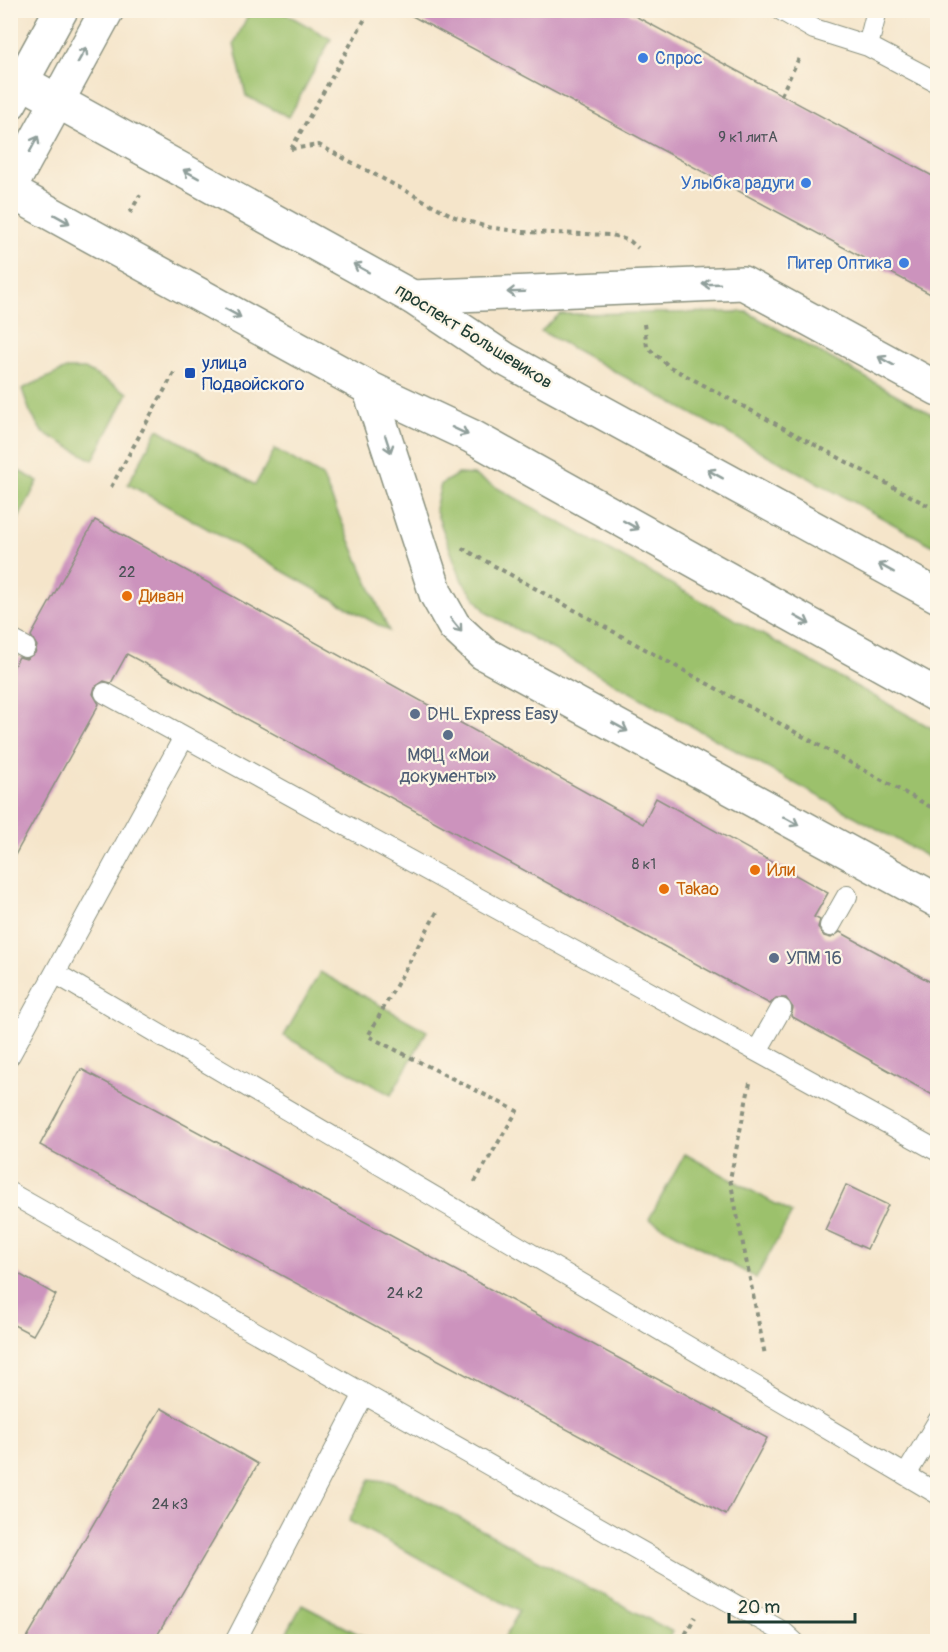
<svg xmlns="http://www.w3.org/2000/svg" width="948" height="1652" font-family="Pangolin,sans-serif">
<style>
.green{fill:#9cc16c;stroke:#5e7f50;stroke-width:1.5}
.building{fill:#cc93bd}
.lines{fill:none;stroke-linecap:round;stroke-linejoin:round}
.service-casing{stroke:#8a917f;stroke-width:22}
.minor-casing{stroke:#8a917f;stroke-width:36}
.tertiary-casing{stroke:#8a917f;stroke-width:36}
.primary-casing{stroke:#8a917f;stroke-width:36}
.path{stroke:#8a917f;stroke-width:4;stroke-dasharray:4.5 4.5;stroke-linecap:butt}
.service{stroke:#fff;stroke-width:20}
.minor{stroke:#fff;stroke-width:33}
.tertiary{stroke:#fff;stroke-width:33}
.primary{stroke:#fff;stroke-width:33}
.oneway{stroke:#8f9e9a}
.shop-dot{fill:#3f7fe0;stroke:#fcf5e5;stroke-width:2}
.transit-dot{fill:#1a4fb4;stroke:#fcf5e5;stroke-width:2}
.food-dot{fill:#e8710a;stroke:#fcf5e5;stroke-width:2}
.service-dot{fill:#5c6f8a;stroke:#fcf5e5;stroke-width:2}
.labels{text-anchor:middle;stroke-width:4.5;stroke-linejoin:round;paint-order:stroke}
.number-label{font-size:15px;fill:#4a5256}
.shop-label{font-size:18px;fill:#366cbe;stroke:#fcf5e5;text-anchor:end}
.street-label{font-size:18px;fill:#1f3d34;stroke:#fcf5e5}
.transit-label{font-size:18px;fill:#164399;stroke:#fcf5e5;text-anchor:start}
.food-label{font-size:18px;fill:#c56008;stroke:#fcf5e5;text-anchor:start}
.service-label{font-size:18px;fill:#4e5e75;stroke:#fcf5e5;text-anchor:start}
</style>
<rect width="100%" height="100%" fill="#fcf5e5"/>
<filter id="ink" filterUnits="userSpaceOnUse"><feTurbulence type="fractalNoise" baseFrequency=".0167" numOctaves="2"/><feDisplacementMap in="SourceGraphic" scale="12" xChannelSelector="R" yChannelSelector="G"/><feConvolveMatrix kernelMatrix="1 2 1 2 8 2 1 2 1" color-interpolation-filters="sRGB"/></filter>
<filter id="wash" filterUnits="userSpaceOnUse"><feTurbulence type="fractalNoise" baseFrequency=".008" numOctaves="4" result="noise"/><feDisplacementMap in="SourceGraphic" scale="24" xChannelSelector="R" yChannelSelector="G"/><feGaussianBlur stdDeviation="1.35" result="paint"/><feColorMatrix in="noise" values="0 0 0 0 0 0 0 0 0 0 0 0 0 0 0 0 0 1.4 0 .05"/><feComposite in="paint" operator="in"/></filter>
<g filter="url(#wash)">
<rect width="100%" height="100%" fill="#f5e5ca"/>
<path class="green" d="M250,11H281L331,39L289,117L246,96L234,44Z
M747,312L937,417V548L541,331L560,314Z
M66,369H85L128,393L93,460L42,432L30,412L22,389Z
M158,429L255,485L275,449L322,476L389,631L128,484Z
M11,467L38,481L11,533Z
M458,474L474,475L937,731V862L487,613L462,581L435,509L441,484Z
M320,972L427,1031L391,1095L284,1036Z
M685,1154L792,1213L756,1278L649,1219Z
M370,1479L392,1482L673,1632L668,1641H503L519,1611L349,1521Z
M302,1605L372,1641H282Z"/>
<g id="blocks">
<path class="building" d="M401,10H624L938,179V298Z
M95,520L643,824L656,798L828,893L814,917L820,920L818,927L824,936L831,938L840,932L938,986V1098L791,1016L793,1008L786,998H776L770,1004L127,654L111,683L104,681L95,687L93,694L99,704L10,864V673L19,657L26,659L35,653L37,646L31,636Z
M81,1069L767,1438L726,1515L40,1145Z
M846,1185L888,1205L867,1249L825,1230Z
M10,1269L56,1295L33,1335L10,1323Z
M161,1408L258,1464L154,1641H25Z"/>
</g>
</g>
<g filter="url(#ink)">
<use href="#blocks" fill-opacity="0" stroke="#8a917f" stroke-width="1.5"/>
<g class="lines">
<g class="service-casing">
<path id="service" d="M781,10L814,29L868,46L938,83
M868,46L877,10
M10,639L25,647
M105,693L938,1151
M830,926L847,896
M55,973L938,1494
M757,1051L781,1009
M10,1055L184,737
M10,1193L783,1632L794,1642
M906,1475L938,1421
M235,1642L364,1394"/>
</g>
<g class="minor-casing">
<path id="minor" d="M412,297L743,283L938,389
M369,388L436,594L454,626L483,653L938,901"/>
</g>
<g class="tertiary-casing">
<path id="tertiary" d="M10,103L61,10
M10,188L107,10"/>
</g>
<g class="primary-casing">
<path id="primary" d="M10,75L412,297L505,359L938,596
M10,191L369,388L471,436L938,696"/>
</g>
<path class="path" d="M781,95L799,58
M291,149L319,145L455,217L487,227L523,232L612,235L630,241L638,248
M291,149L370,10
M130,213L140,195
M644,324L647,347L670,367L938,511
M111,487L175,371
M462,548L938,811
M437,912L368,1036L517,1111L473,1185
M750,1083L730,1179L765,1355
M681,1642L695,1617"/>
<use href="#service" class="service"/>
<use href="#minor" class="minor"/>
<use href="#tertiary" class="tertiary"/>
<use href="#primary" class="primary"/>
</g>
<defs><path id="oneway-shaft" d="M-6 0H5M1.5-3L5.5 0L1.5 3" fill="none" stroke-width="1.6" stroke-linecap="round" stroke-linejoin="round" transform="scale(1.5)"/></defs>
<g class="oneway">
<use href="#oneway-shaft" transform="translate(82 55) rotate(-61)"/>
<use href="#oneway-shaft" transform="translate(34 144) rotate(-62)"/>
<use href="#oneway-shaft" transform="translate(191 174) rotate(-151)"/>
<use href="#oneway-shaft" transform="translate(62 219) rotate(29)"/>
<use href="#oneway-shaft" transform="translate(361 268) rotate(-151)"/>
<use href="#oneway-shaft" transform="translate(711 284) rotate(178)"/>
<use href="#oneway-shaft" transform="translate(516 292) rotate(178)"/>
<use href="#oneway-shaft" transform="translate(233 313) rotate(29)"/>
<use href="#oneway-shaft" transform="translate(886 361) rotate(-151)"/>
<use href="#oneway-shaft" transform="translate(460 431) rotate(25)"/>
<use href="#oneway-shaft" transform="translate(388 444) rotate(72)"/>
<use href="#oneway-shaft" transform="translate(715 474) rotate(-151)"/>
<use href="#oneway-shaft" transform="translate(631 525) rotate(29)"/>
<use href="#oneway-shaft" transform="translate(886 568) rotate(-151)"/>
<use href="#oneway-shaft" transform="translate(802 620) rotate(29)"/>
<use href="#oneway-shaft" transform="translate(456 625) rotate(51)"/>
<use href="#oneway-shaft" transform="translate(620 727) rotate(29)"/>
<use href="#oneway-shaft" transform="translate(791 821) rotate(29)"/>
</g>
</g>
<g class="shop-dot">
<circle cx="643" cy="58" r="6"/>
<circle cx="806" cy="183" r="6"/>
<circle cx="904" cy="263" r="6"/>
</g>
<rect class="transit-dot" x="184" y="367" width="12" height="12" rx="3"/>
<g class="food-dot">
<circle cx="127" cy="596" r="6"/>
<circle cx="755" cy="870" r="6"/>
<circle cx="664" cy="889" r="6"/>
</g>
<g class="service-dot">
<circle cx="415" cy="714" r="6"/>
<circle cx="448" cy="735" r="6"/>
<circle cx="774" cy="958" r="6"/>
</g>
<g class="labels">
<g class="number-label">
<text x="748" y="142">9 к1 литА</text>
<text x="127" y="577">22</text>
<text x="644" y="869">8 к1</text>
<text x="405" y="1298">24 к2</text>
<text x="170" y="1509">24 к3</text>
</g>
<g class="shop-label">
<text x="655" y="64" text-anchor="start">Спрос</text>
<text x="794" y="189">Улыбка радуги</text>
<text x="892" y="269">Питер Оптика</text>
</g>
<g class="street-label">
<text transform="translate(474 336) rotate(32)" y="6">проспект Большевиков</text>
</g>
<g class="transit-label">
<text x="202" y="369">улица<tspan x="202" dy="21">Подвойского</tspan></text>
</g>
<g class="food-label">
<text x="139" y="602">Диван</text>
<text x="767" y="876">Или</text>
<text x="676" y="895">Takao</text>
</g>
<g class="service-label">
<text x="427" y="720">DHL Express Easy</text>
<text x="448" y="761" text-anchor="middle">МФЦ «Мои<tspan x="448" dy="21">документы»</tspan></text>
<text x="786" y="964">УПМ 16</text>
</g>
</g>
<rect width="948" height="1652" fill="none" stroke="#fcf5e5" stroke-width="36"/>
<path d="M729 1613v9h126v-9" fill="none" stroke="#1f3d34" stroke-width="3"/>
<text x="738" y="1613" font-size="18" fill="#1f3d34" stroke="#fcf5e5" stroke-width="4.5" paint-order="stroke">20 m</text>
</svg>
